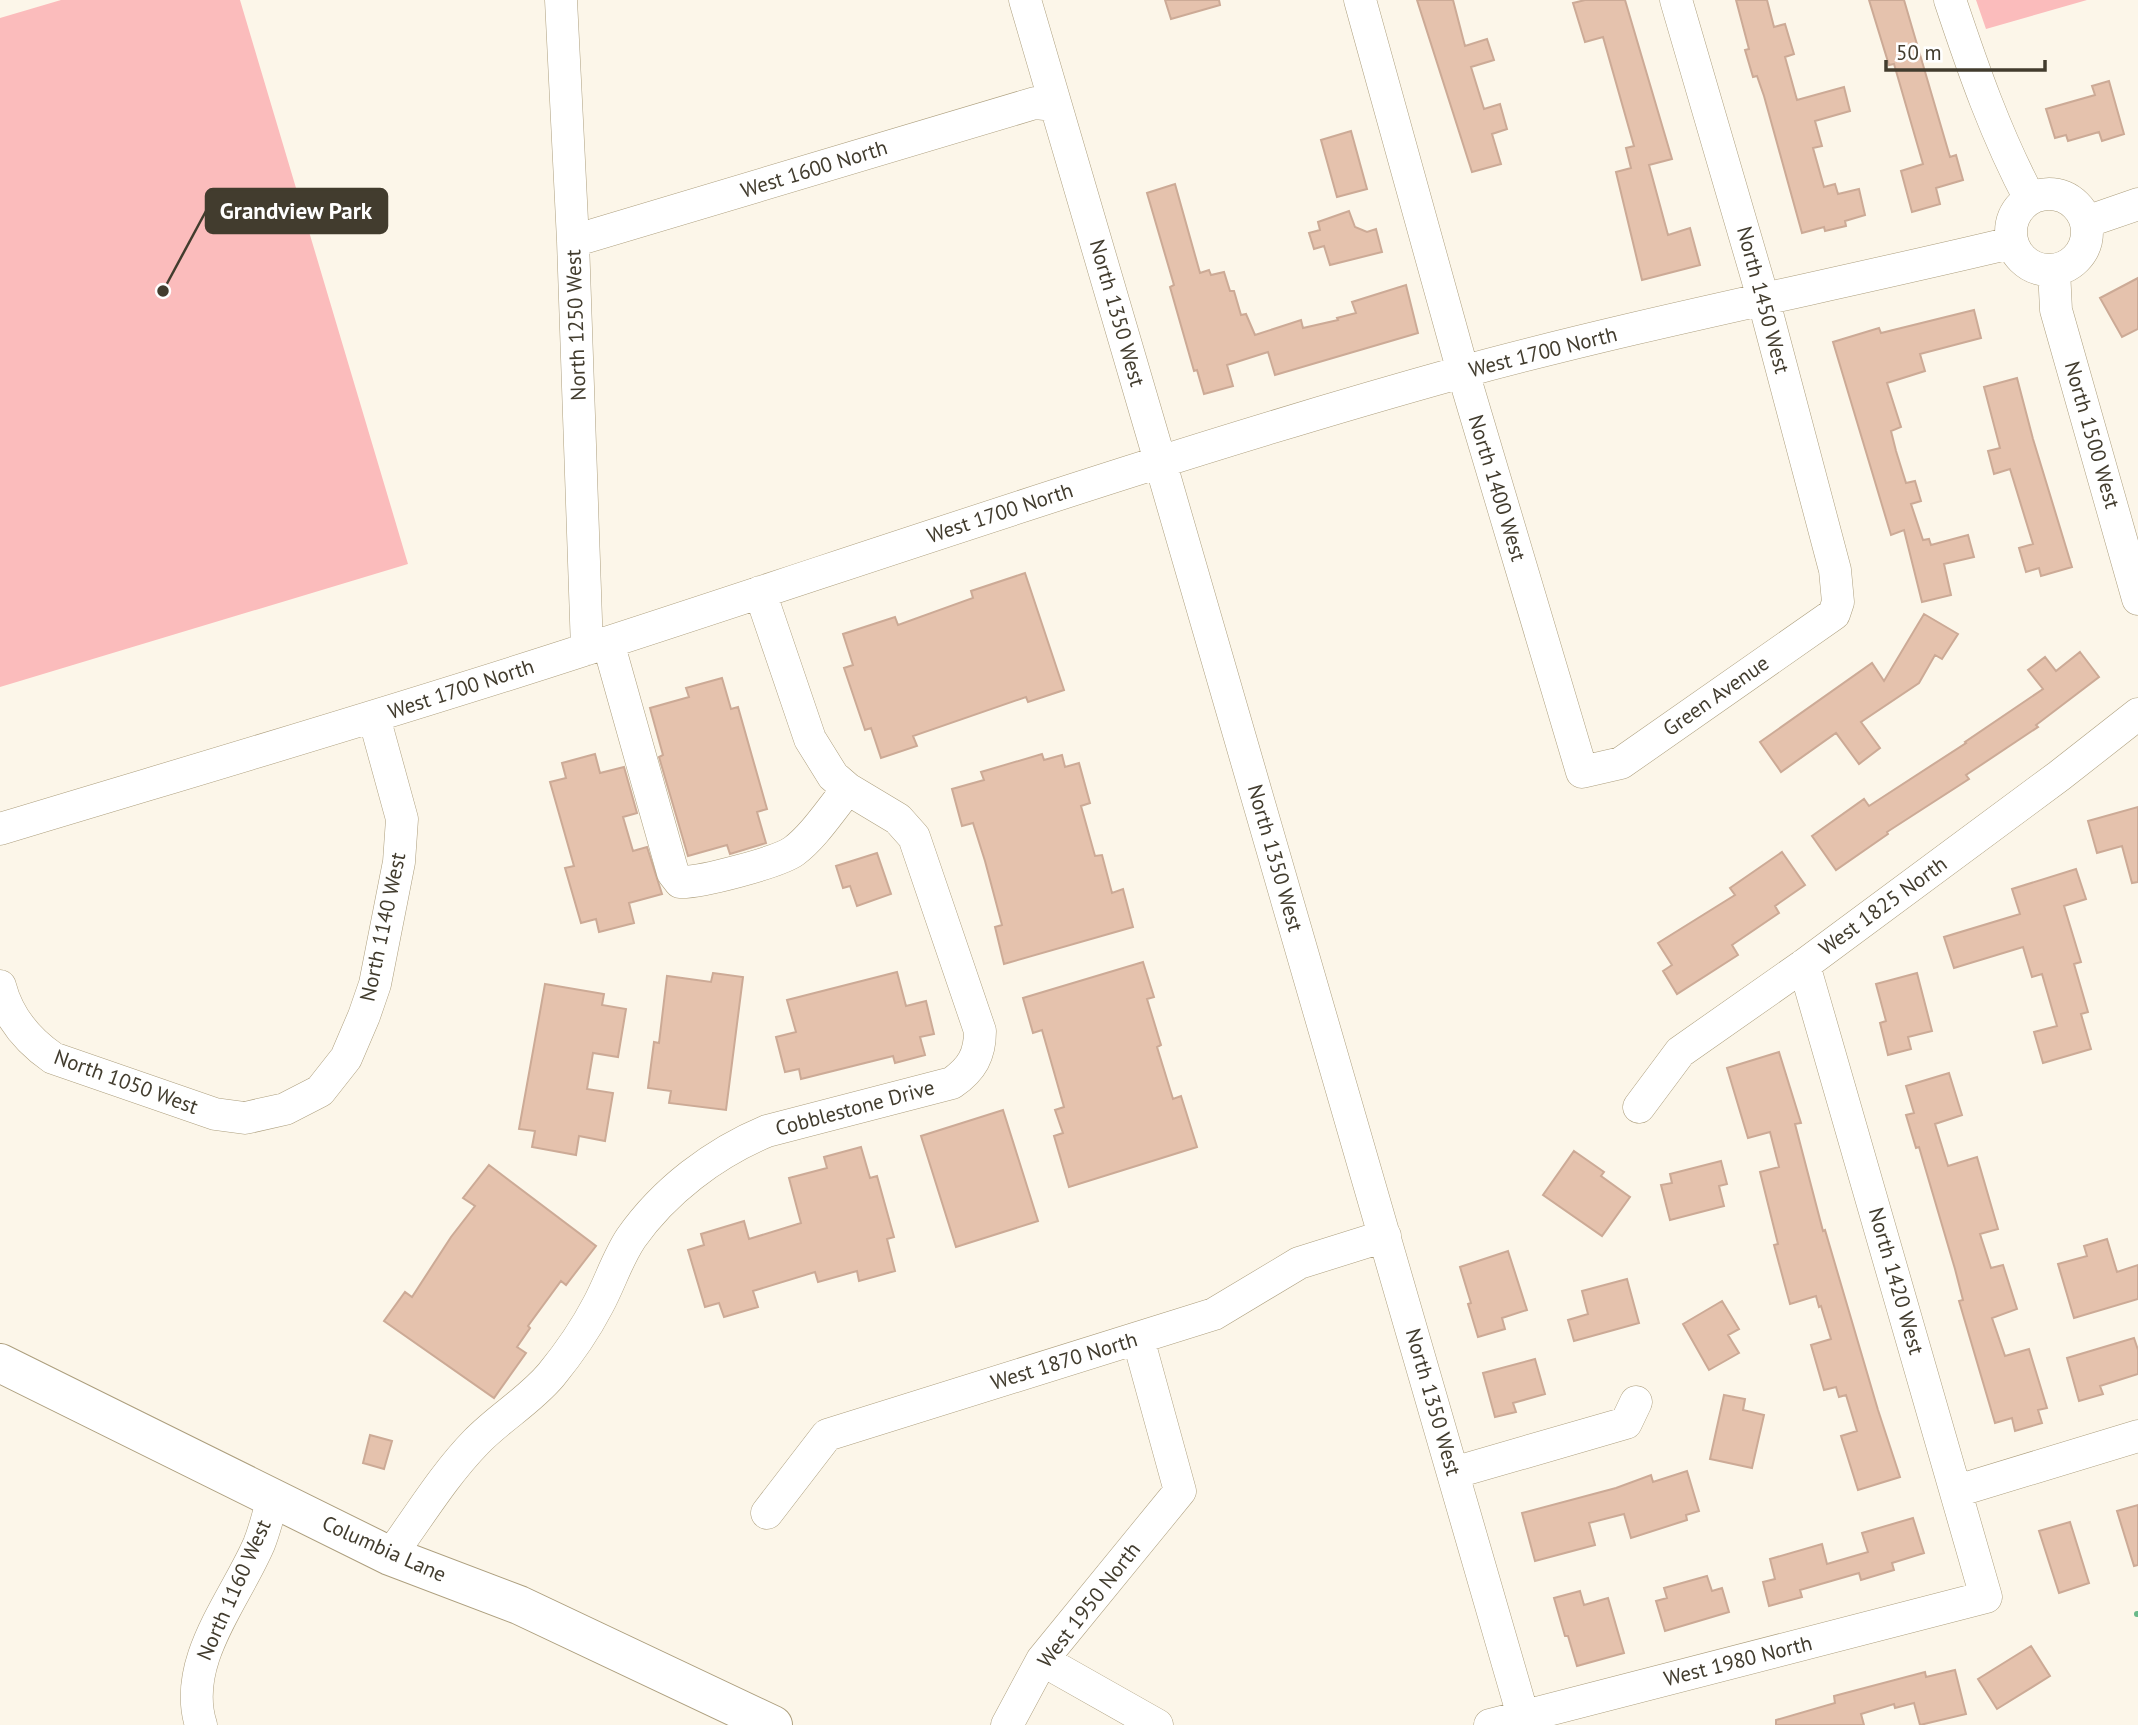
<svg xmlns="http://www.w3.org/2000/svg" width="2138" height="1725" font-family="'PT Sans',sans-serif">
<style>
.green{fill:#fbbcbc}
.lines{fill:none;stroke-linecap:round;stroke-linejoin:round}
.stream{stroke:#69b989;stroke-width:6}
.building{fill:#e5c2ad;stroke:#ccaa96;stroke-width:2}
.minor-casing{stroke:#ad9f7e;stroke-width:33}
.major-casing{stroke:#ad9f7e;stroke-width:40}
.minor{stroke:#fff;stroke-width:32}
.major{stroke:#fff;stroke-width:38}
.labels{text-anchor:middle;stroke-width:6;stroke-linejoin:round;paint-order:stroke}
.street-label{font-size:21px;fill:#423c2e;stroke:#fff}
.leader{fill:none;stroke:#423c2e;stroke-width:2.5}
.callout-dot{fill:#423c2e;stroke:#fff;stroke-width:2.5}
.callout{fill:#423c2e;stroke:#423c2e;stroke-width:2.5}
.callout-label{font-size:23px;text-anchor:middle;font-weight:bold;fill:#fff}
</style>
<rect width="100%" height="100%" fill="#fcf6e9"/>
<path class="green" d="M61,0H240L408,564L0,687V18Z
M1976,0H2087L1986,29Z"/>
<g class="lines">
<path class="stream" d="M2137,1614H2138"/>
</g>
<path class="building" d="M1165,0H1219L1220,5L1171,19Z
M1417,0H1453L1465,46L1487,39L1494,60L1471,67L1484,109L1500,104L1507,129L1492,134L1501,164L1472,172Z
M1585,0H1625L1672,159L1649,165L1668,235L1690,228L1700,265L1642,280L1616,172L1631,168L1626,148L1634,146L1603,37L1585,42L1573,3Z
M1736,0H1767L1774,27L1785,24L1794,54L1785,57L1797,100L1844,87L1850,111L1815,121L1822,146L1813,148L1824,187L1835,184L1838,194L1859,189L1865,215L1845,221L1846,226L1825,231L1824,227L1802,233L1764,96L1757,76L1753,77L1745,50L1749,49Z
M1869,0H1904L1950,157L1956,155L1963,180L1936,188L1940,204L1912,212L1901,171L1923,164L1894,64L1889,65Z
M2109,81L2124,134L2102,141L2099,132L2068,141L2066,135L2055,138L2046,109L2095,95L2092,86Z
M1351,131L1367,189L1337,197L1321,140Z
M1175,184L1200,273L1209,270L1211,275L1224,272L1230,291H1234L1241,315L1246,314L1255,335L1301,320L1303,328L1338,320L1337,318L1356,313L1352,302L1406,285L1418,333L1275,375L1268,352L1227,365L1233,386L1204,394L1197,370L1194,371L1170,287L1174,285L1147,193Z
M1349,211L1355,227L1367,232L1376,229L1382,252L1330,265L1324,246L1314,249L1309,233L1320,230L1318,222Z
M2138,278V329L2122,337L2100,298Z
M1974,310L1981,338L1920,354L1925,371L1887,383L1901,427L1891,431L1896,451L1906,483L1915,481L1921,501L1911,504L1923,540L1929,539L1931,545L1968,535L1974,557L1944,564L1951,595L1922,602L1904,530L1891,535L1833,342L1879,328L1881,333Z
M2017,378L2033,439L2072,567L2041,576L2039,568L2026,572L2019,548L2033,544L2010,469L1994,474L1988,451L2000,448L1984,387Z
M1025,573L1064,690L1028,702L1026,697L913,736L917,746L881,758L871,728L865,730L844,668L853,665L843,634L895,617L898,625L973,598L971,591Z
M1924,614L1958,634L1942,659L1935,655L1919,683L1861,722L1880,748L1859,764L1836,733L1781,772L1760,742L1872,663L1884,681Z
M2080,652L2099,677L2036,725L2038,727L1966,775L1969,779L1887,832L1888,834L1836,870L1812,836L1864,799L1869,806L1966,743L1965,742L2043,689L2028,670L2045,657L2056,671Z
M722,678L731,709L738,707L767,809L757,812L766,843L730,854L727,845L688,856L659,757L663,755L650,708L689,697L686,688Z
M595,754L600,773L624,767L637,813L623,817L633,851L647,847L662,894L629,903L634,923L599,932L596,919L581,923L565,868L574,866L550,782L566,778L562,763Z
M1042,754L1044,760L1062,755L1065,767L1079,763L1090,803L1081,806L1095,856L1102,855L1112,893L1123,889L1133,927L1004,964L995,927L1002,925L985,861L973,823L962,826L952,789L984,780L981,772Z
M2138,807V882L2132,883L2122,846L2097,853L2088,821Z
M1782,852L1805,885L1775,906L1779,913L1732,945L1738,955L1677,994L1663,971L1672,965L1658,943L1735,895L1730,888Z
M877,853L891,894L857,906L850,886L843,888L836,866Z
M2076,869L2086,899L2064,906L2081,962L2074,964L2088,1012L2081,1014L2091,1049L2043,1063L2034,1032L2057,1026L2042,974L2032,977L2023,947L1954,968L1944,937L2020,914L2012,889Z
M1143,962L1154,997L1147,999L1161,1045L1157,1047L1173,1099L1181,1096L1197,1147L1069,1187L1054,1136L1063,1133L1055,1110L1064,1107L1042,1030L1033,1033L1023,998Z
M897,972L906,1006L926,1001L934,1034L920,1037L925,1055L895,1063L893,1056L801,1079L799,1069L785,1072L776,1037L796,1032L787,1000Z
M713,973L743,977L726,1110L669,1103L671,1091L648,1088L654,1042L659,1043L667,976L711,982Z
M1917,973L1932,1031L1908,1037L1911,1049L1888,1055L1880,1023L1886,1021L1876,984Z
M545,984L604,994L602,1005L626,1009L618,1057L593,1053L587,1089L613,1093L605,1141L579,1136L576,1155L532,1147L535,1131L519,1129Z
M1779,1052L1801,1123L1795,1124L1823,1231L1825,1230L1878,1410L1900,1477L1858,1490L1841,1436L1857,1431L1846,1395L1839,1397L1836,1387L1824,1390L1811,1345L1831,1339L1821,1306L1819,1307L1816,1296L1790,1304L1774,1245L1778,1244L1760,1172L1779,1167L1770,1132L1748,1138L1727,1068Z
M1949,1073L1962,1115L1935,1124L1948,1166L1977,1157L1998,1229L1980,1234L1991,1268L2003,1265L2017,1309L1992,1318L2005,1356L2029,1349L2047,1408L2038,1410L2042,1423L2015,1431L2012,1418L1995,1423L1959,1301L1963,1300L1955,1269L1919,1147L1916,1148L1906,1115L1914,1113L1906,1086Z
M1003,1110L1038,1221L956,1247L921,1136Z
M861,1147L870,1178L877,1176L894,1237L887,1239L895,1271L859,1281L857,1271L818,1282L815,1272L753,1291L758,1307L724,1317L719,1303L705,1307L688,1250L704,1245L701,1234L744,1221L749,1239L801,1223L789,1178L827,1168L824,1157Z
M1574,1151L1604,1172L1601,1176L1630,1197L1602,1236L1543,1195Z
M1721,1161L1727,1184L1719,1186L1724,1206L1670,1220L1661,1185L1672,1183L1670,1174Z
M489,1165L596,1246L566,1285L561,1281L528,1326L530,1328L517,1347L526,1353L494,1398L384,1321L405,1292L412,1297L451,1237L475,1206L463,1198Z
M2107,1239L2117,1272L2138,1265V1299L2074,1318L2058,1264L2087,1256L2084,1246Z
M1508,1251L1527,1310L1502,1318L1505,1329L1478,1337L1468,1304L1471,1303L1460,1267Z
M1627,1279L1639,1323L1574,1341L1568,1320L1588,1314L1582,1291Z
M1722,1301L1739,1329L1728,1335L1739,1353L1709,1370L1683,1324Z
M2134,1338L2138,1350V1374L2100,1386L2103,1394L2079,1401L2067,1358Z
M1535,1359L1545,1394L1513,1403L1516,1412L1495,1417L1483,1373Z
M1724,1395L1745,1399L1743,1410L1764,1415L1752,1468L1710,1459Z
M370,1435L392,1441L384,1469L363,1463Z
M1687,1471L1699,1511L1686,1515L1687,1520L1631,1538L1624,1514L1589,1523L1595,1545L1535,1561L1522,1513L1616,1488L1651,1475L1653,1482Z
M2138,1505V1565L2134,1566L2117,1511Z
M1913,1518L1924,1553L1892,1563L1894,1570L1861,1580L1859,1573L1800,1590L1802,1597L1769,1606L1763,1582L1775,1579L1770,1559L1822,1544L1827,1564L1868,1552L1862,1533Z
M2070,1522L2089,1583L2059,1593L2039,1531Z
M1707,1576L1712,1591L1722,1588L1729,1612L1665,1631L1656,1601L1667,1598L1664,1588Z
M1580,1591L1584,1605L1608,1598L1624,1653L1577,1666L1568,1636H1565L1554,1598Z
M2031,1646L2050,1676L1997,1709L1978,1679Z
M1955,1670L1966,1714L1920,1725L1914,1703L1895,1708L1894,1704L1861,1714L1864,1725H1776V1720L1835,1703L1834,1696L1925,1672L1926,1677Z"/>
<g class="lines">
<g class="minor-casing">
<path id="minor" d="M561,0L573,241L587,649
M1025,0L1160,461L1523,1716
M1360,0L1463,372L1582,772L1621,763L1834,614L1838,602L1835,570L1763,298L1676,0
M1950,0C1973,69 1996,135 2030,199
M2011 232a38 38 0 1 1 76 0a38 38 0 1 1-76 0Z
M2086,222L2138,204
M573,241L1035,103L1055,105
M2054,270L2056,310L2138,599
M608,642L673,873L680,882C700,883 779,862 794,851C815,835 831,809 848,789
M0,829C195,770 391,713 584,650C875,556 1163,455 1458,373C1641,323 1827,287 2011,243
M0,986C8,1017 27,1040 53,1058L215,1114L245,1118L285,1109L320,1091L346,1058L364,1016L375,984L399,862L402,819L374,717
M1639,1107L1680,1052L1804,965L2059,776L2138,714
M1453,1473L1626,1423L1636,1402
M1957,1491L2138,1436
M767,1513L827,1435L1214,1314L1299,1263L1385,1236
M390,1556C418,1518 443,1476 476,1442C499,1418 529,1401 551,1375C569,1353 585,1330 598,1305C610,1283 617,1259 631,1238C664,1191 714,1153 767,1131L952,1083C972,1069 980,1055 980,1031L914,837L898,819L848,789L833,776L810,739L760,592
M1042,1660L1157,1725
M201,1725C181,1662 235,1600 259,1544C265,1529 269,1513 273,1497
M1007,1725L1042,1660L1180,1491L1138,1338
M1490,1725L1986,1597L1804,965"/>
</g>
<g class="major-casing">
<path id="major" d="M0,1363L390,1556L519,1605L773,1725"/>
</g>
<use href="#minor" class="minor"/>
<use href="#major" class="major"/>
</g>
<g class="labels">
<g class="street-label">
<text transform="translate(814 169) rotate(-17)" y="7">West 1600 North</text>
<text transform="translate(1763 300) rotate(75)" y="7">North 1450 West</text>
<text transform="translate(1117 313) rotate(74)" y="7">North 1350 West</text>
<text transform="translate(576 325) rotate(-92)" y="7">North 1250 West</text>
<text transform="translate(1543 352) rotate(-14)" y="7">West 1700 North</text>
<text transform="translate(2092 435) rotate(74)" y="7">North 1500 West</text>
<text transform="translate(1497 488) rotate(73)" y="7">North 1400 West</text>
<text transform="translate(1000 513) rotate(-18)" y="7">West 1700 North</text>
<text transform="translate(461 689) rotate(-18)" y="7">West 1700 North</text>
<text transform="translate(1716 696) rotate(-35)" y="7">Green Avenue</text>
<text transform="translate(1275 858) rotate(74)" y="7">North 1350 West</text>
<text transform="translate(1883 906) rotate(-36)" y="7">West 1825 North</text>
<text transform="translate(383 927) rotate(-78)" y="7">North 1140 West</text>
<text transform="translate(126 1082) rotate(20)" y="7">North 1050 West</text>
<text transform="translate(855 1108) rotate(-15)" y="7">Cobblestone Drive</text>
<text transform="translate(1896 1281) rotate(74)" y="7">North 1420 West</text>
<text transform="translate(1064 1361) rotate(-17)" y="7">West 1870 North</text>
<text transform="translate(1433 1402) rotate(74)" y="7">North 1350 West</text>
<text transform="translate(384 1549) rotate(24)" y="7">Columbia Lane</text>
<text transform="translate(234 1590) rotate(-66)" y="7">North 1160 West</text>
<text transform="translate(1089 1605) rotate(-52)" y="7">West 1950 North</text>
<text transform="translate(1738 1661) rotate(-14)" y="7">West 1980 North</text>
</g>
</g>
<path class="leader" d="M163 291L206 211"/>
<circle class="callout-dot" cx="163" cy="291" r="7"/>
<rect class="callout" x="206" y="189" width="181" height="44" rx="7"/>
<g class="callout-label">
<text x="296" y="219">Grandview Park</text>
</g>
<path d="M1886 60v10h159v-10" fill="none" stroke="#423c2e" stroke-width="3.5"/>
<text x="1896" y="60" font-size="21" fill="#423c2e" stroke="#ffffff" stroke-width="5" paint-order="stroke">50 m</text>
</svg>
